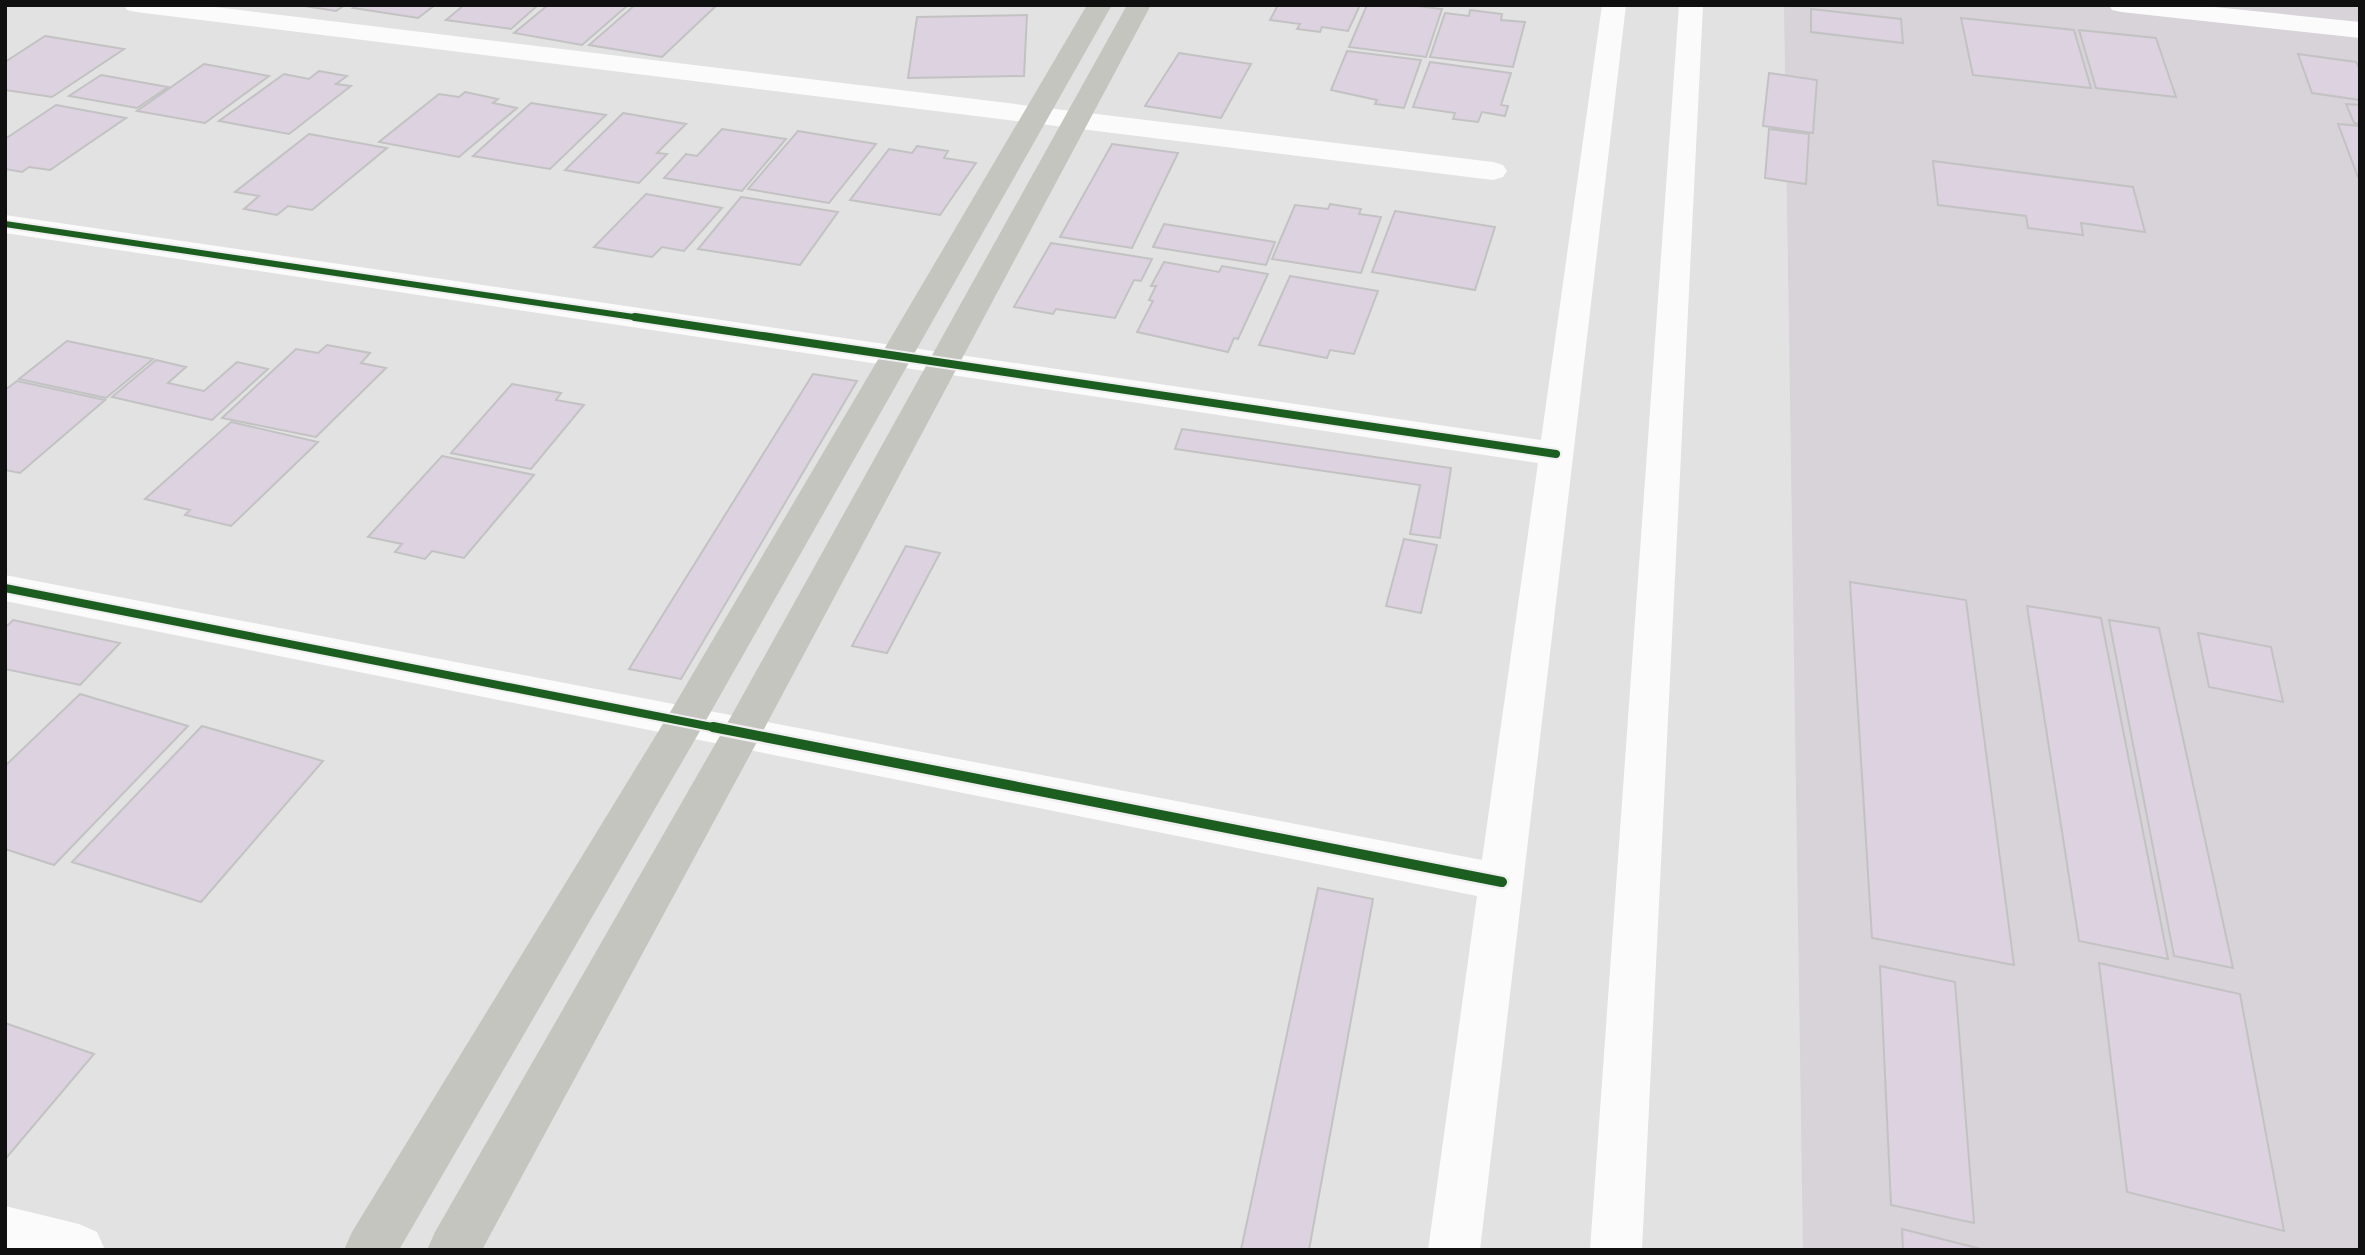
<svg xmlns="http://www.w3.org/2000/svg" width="2365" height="1255" font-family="'Open Sans',sans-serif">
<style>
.built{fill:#d7d3d9}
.building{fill:#dcd2e0;stroke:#c3c2c3;stroke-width:2}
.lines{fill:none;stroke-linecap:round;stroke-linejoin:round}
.minor{fill:#fbfbfb;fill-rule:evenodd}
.major{fill:#c4c5bf;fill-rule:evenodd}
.cycleway-far2-casing{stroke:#f0eef1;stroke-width:10}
.cycleway-far1-casing{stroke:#f0eef1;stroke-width:12}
.cycleway-casing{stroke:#f0eef1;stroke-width:15}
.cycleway-far2{stroke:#1b5e20;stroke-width:6}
.cycleway-far1{stroke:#1b5e20;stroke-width:8}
.cycleway{stroke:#1b5e20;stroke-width:10}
</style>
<rect width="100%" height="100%" fill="#e3e2e3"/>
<path class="built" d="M1784,5H2360V1250H1803Z"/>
<path class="building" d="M298,5H345L336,11Z
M358,5H435L418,18L353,8Z
M464,5H538L511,29L446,20Z
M548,5H628L582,45L514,33Z
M635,5H717L662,57L589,45Z
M1278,5H1360L1348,31L1322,27L1320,32L1297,29L1300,24L1270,20Z
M1367,5H1409L1442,9L1426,57L1349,47Z
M1811,9L1901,19L1903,43L1811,32Z
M1470,10L1502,14L1501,20L1525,22L1513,67L1430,57L1445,13L1469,16Z
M1027,15L1024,76L908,78L917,17Z
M1961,18L2074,30L2091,88L1973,75Z
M2079,30L2156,38L2176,97L2096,88Z
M45,36L124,49L52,97L5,90V62Z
M1347,51L1421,60L1404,108L1375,104L1377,100L1331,90Z
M1179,53L1251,64L1221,118L1145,106Z
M2298,54L2356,62L2360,70V100L2312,93Z
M1430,62L1511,73L1501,105L1508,106L1505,116L1482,112L1478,122L1453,119L1455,113L1413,107Z
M204,64L269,76L205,123L137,111Z
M319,71L347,76L336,84L351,86L289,134L219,121L284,74L309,79Z
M1769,73L1817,80L1813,133L1763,126Z
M101,75L168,87L137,108L69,96Z
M465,92L498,99L493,103L517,108L459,157L379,142L439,94L459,97Z
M531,103L606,115L550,169L473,156Z
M2346,104L2360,105V124L2354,123Z
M56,105L126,118L50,170L29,167L22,172L5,169V139Z
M623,113L686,124L657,153L667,154L639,183L565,170Z
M2338,124L2360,126V177H2358Z
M722,129L786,139L742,191L664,178L686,154L697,156Z
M1769,129L1809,134L1806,184L1765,178Z
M798,131L876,144L829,203L748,189Z
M309,134L387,148L312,210L288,206L277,215L244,209L259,196L235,192Z
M1112,144L1178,153L1132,248L1060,237Z
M917,146L948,151L944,158L976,163L940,215L850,200L889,149L912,153Z
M1933,161L2133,187L2145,232L2081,223L2083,235L2028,228L2026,216L1938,205Z
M646,194L722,208L684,251L662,247L652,257L594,247Z
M741,197L838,212L800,265L698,249Z
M1330,204L1361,209L1359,214L1381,217L1361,273L1272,259L1295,205L1328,209Z
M1395,211L1495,227L1475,290L1372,272Z
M1164,224L1275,242L1266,265L1153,247Z
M1051,243L1152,259L1141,281L1134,280L1115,318L1056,309L1053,314L1014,307Z
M1164,262L1219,272L1222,266L1268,274L1238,339L1234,338L1228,352L1137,332L1153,301L1149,300L1156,286H1151Z
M1290,276L1378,291L1354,354L1330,350L1327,358L1259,345Z
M67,341L153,359L106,398L19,379Z
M327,345L370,353L361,363L386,368L316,437L222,418L296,349L318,353Z
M156,360L186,367L168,383L204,391L237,362L268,369L212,420L112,397Z
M813,374L857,381L681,679L629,669Z
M17,381L105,400L20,473L5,470V390Z
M512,384L561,393L556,400L584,405L531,469L451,453Z
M231,422L318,442L231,526L185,515L190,510L145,499Z
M1182,429L1451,468L1440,538L1410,534L1420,485L1175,449Z
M442,456L534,475L464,558L432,551L425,559L395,552L402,544L368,537Z
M1404,539L1437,545L1421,613L1386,606Z
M906,546L940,553L887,653L852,646Z
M1850,582L1966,600L2014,965L1872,938Z
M2027,606L2101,618L2168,959L2079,941Z
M13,620L120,643L80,685L5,669V628Z
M2109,620L2159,628L2233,968L2174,956Z
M2198,633L2271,647L2283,702L2209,687Z
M80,694L188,726L54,865L5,849V766Z
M202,726L323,761L201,902L72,862Z
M1318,888L1373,899L1309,1250H1241Z
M2099,963L2240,994L2284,1231L2127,1192Z
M1880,966L1955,982L1974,1223L1891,1205Z
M5,1023L94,1054L7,1157L5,1156Z
M1902,1229L1985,1250H1903Z"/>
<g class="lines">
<path class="minor" d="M124,5H199L1493,162L1503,165L1507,171L1503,177L1493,180L136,12L127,10Z
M1602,5H1626L1480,1250H1428L1477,896L5,601V575L1482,860L1538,463L5,233V215L1541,440Z
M1679,5H1703L1642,1250H1590Z
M2109,5H2195L2360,22V38L2121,12L2112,10Z
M5,1206L79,1224L97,1232L105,1250H5Z"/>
<path class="major" d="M1087,5H1112L700,731L399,1250H344L352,1232L672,709Z
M1127,5H1151L757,742L482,1250H427L435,1232L729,720Z"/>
<g class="cycleway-far2-casing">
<path id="cycleway-far2" d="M5,224L647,319"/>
</g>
<g class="cycleway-far1-casing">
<path id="cycleway-far1" d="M635,317L1556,454
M5,588L722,729"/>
</g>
<g class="cycleway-casing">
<path id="cycleway" d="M713,727L1502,882"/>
</g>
<use href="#cycleway-far2" class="cycleway-far2"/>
<use href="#cycleway-far1" class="cycleway-far1"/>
<use href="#cycleway" class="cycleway"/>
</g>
<rect width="2365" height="1255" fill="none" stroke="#111011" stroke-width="14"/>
</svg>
